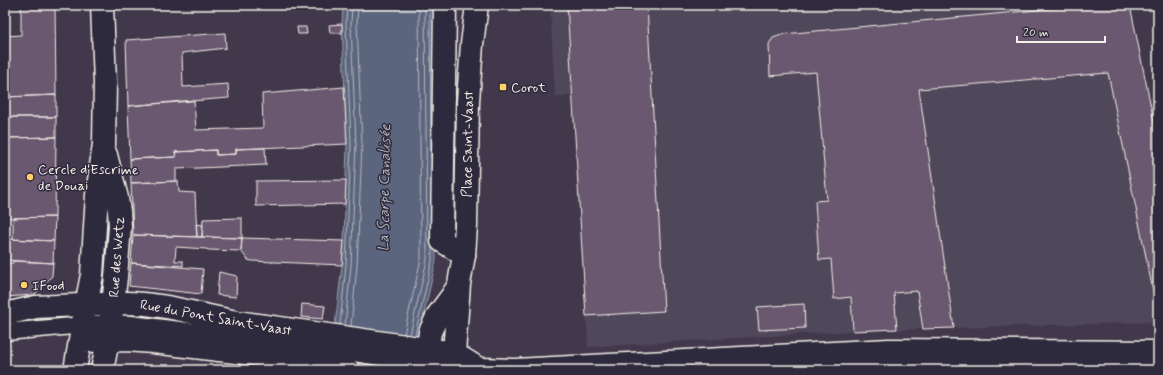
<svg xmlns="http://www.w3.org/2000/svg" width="1163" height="375" font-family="Mynerve,sans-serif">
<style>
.built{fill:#50465a}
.water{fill:#5b657e;stroke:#989da8}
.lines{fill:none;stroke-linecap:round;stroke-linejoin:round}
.shore{stroke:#b7b9be;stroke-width:1}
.building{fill:#6a5870;stroke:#f4f1e8}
.service-casing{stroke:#f4f1e8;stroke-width:19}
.pedestrian-casing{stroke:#f4f1e8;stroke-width:25}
.minor-casing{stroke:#f4f1e8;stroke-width:25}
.tertiary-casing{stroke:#f4f1e8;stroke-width:25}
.service{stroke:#2f2a3d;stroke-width:16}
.pedestrian{stroke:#2f2a3d;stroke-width:22}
.minor{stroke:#2f2a3d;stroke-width:22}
.tertiary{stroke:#2f2a3d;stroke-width:22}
.poi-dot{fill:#ffd166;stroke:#2f2a3d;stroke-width:1.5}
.labels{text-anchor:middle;stroke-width:3;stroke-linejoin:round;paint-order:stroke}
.poi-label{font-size:14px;fill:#f4f1e8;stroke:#2f2a3d;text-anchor:start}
.street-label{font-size:14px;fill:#f4f1e8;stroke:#2f2a3d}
.water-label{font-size:15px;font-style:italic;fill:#afb2b8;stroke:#2f2a3d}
</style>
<rect width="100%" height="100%" fill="#41384c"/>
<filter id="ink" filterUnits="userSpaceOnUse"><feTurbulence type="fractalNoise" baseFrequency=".025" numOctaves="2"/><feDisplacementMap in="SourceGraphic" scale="8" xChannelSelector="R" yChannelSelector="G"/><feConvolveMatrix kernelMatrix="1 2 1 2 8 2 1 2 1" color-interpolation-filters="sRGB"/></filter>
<g filter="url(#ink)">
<path class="built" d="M550,5H1130L1158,141V322L853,331L588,347L573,96L555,97Z"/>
<path class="water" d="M343,5H434L436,261L411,370H330L342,265L344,241L347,144L342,24Z"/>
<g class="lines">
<path class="shore" d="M430,5L431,158
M340,325L346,265L351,144L346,24L347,5
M345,325L351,266L356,144L351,24L352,5
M351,326L357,266L362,145L357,24L358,5
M404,334L421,259L419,5
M410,335L427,260L425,5
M415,335L432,261V247"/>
</g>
<path class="building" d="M21,5H55L56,95L5,97V36L21,35Z
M567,5H647L664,311L586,316Z
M1090,5H1130L1158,141V315L1108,73L919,89L954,328L923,329L917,291L894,293L897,329L853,331L851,297L834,299L831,259L819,260L815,201L827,200L816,72L770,76L769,44L773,38L784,34Z
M342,24V33H330L329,25Z
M297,27H306L307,34H298Z
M225,33L226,48L182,53L183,87L228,84L229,98L128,106L126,40Z
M344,87L347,144L236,149V154L216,155V150L175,152L176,157L130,159L128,106L194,100L196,130L263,128L262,94Z
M56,95V117H5V97Z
M5,117H56V137L5,138Z
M56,137L55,217L5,218V138Z
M265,148L266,165L176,169V181L131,183L130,159L176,157L175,152L216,150V155L236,154V149Z
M346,180L345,204L256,206V181Z
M178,181L179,192L195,193L197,237L133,235L131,183Z
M55,217L54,241L13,239V218Z
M242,218V238L202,237L203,219Z
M196,224L203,225L202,237H197Z
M133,235L242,238L241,251L209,250L206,249L176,247L175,261H183V266L131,263Z
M242,238L344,241L342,265L252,261L248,260L241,251Z
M5,239L54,241L53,263L5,260Z
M13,261L53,263L52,276L34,295L5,297V263H13Z
M131,263L203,269L201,294L129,286Z
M219,272L237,276L236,297L217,295Z
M302,304L325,306L323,319L301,317Z
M804,304L805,328L759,330L757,307Z"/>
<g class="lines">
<g class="service-casing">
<path id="service" d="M5,332L107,323L131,324L316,347L418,363L480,366L515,367L889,347L1158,349"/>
</g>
<g class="pedestrian-casing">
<path id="pedestrian" d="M445,5L442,241L464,255"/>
</g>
<g class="minor-casing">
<path id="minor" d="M106,155L117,198L119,211L120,226L116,277L113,304
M86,305L92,275L97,195L104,144L105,83L102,5"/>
</g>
<g class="tertiary-casing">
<path id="tertiary" d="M5,314L36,307L125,303C163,303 199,315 237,322L447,352C460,355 470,364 481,370
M80,341L126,340L153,342L316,362L348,370
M75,370L86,305
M102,370L108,341L113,304
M425,370L430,332L438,315L452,296L459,285
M449,370L454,353L459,284L464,255L466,226L468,101L472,44L477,5
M703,370L822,363L934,361L1158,362"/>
</g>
<use href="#service" class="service"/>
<use href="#pedestrian" class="pedestrian"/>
<use href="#minor" class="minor"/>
<use href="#tertiary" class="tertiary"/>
</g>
</g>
<g class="poi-dot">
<rect x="499" y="83" width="8" height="8" rx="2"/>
<circle cx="30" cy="177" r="4"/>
<circle cx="24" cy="285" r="4"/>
</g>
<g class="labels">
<g class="poi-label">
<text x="511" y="92">Corot</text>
<text x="38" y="174">Cercle d'Escrime<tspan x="38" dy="16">de Douai</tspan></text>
<text x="32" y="290">IFood</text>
</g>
<g class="street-label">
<text transform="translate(467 144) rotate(-89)" y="5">Place Saint-Vaast</text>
<text transform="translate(116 257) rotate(-86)" y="5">Rue des Wetz</text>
<text transform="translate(216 317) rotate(10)" y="5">Rue du Pont Saint-Vaast</text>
</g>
<g class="water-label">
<text transform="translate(384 188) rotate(-89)" y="5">La Scarpe Canalisée</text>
</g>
</g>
<rect width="1163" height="375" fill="none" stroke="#2f2a3d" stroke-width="20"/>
<rect x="10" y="10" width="1143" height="355" fill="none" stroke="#f4f1e8" stroke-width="1.5" filter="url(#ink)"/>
<path d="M1017 36v6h88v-6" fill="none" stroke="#f4f1e8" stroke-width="2"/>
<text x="1023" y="36" font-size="12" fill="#f4f1e8" stroke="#2f2a3d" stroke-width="3" paint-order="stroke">20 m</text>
</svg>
